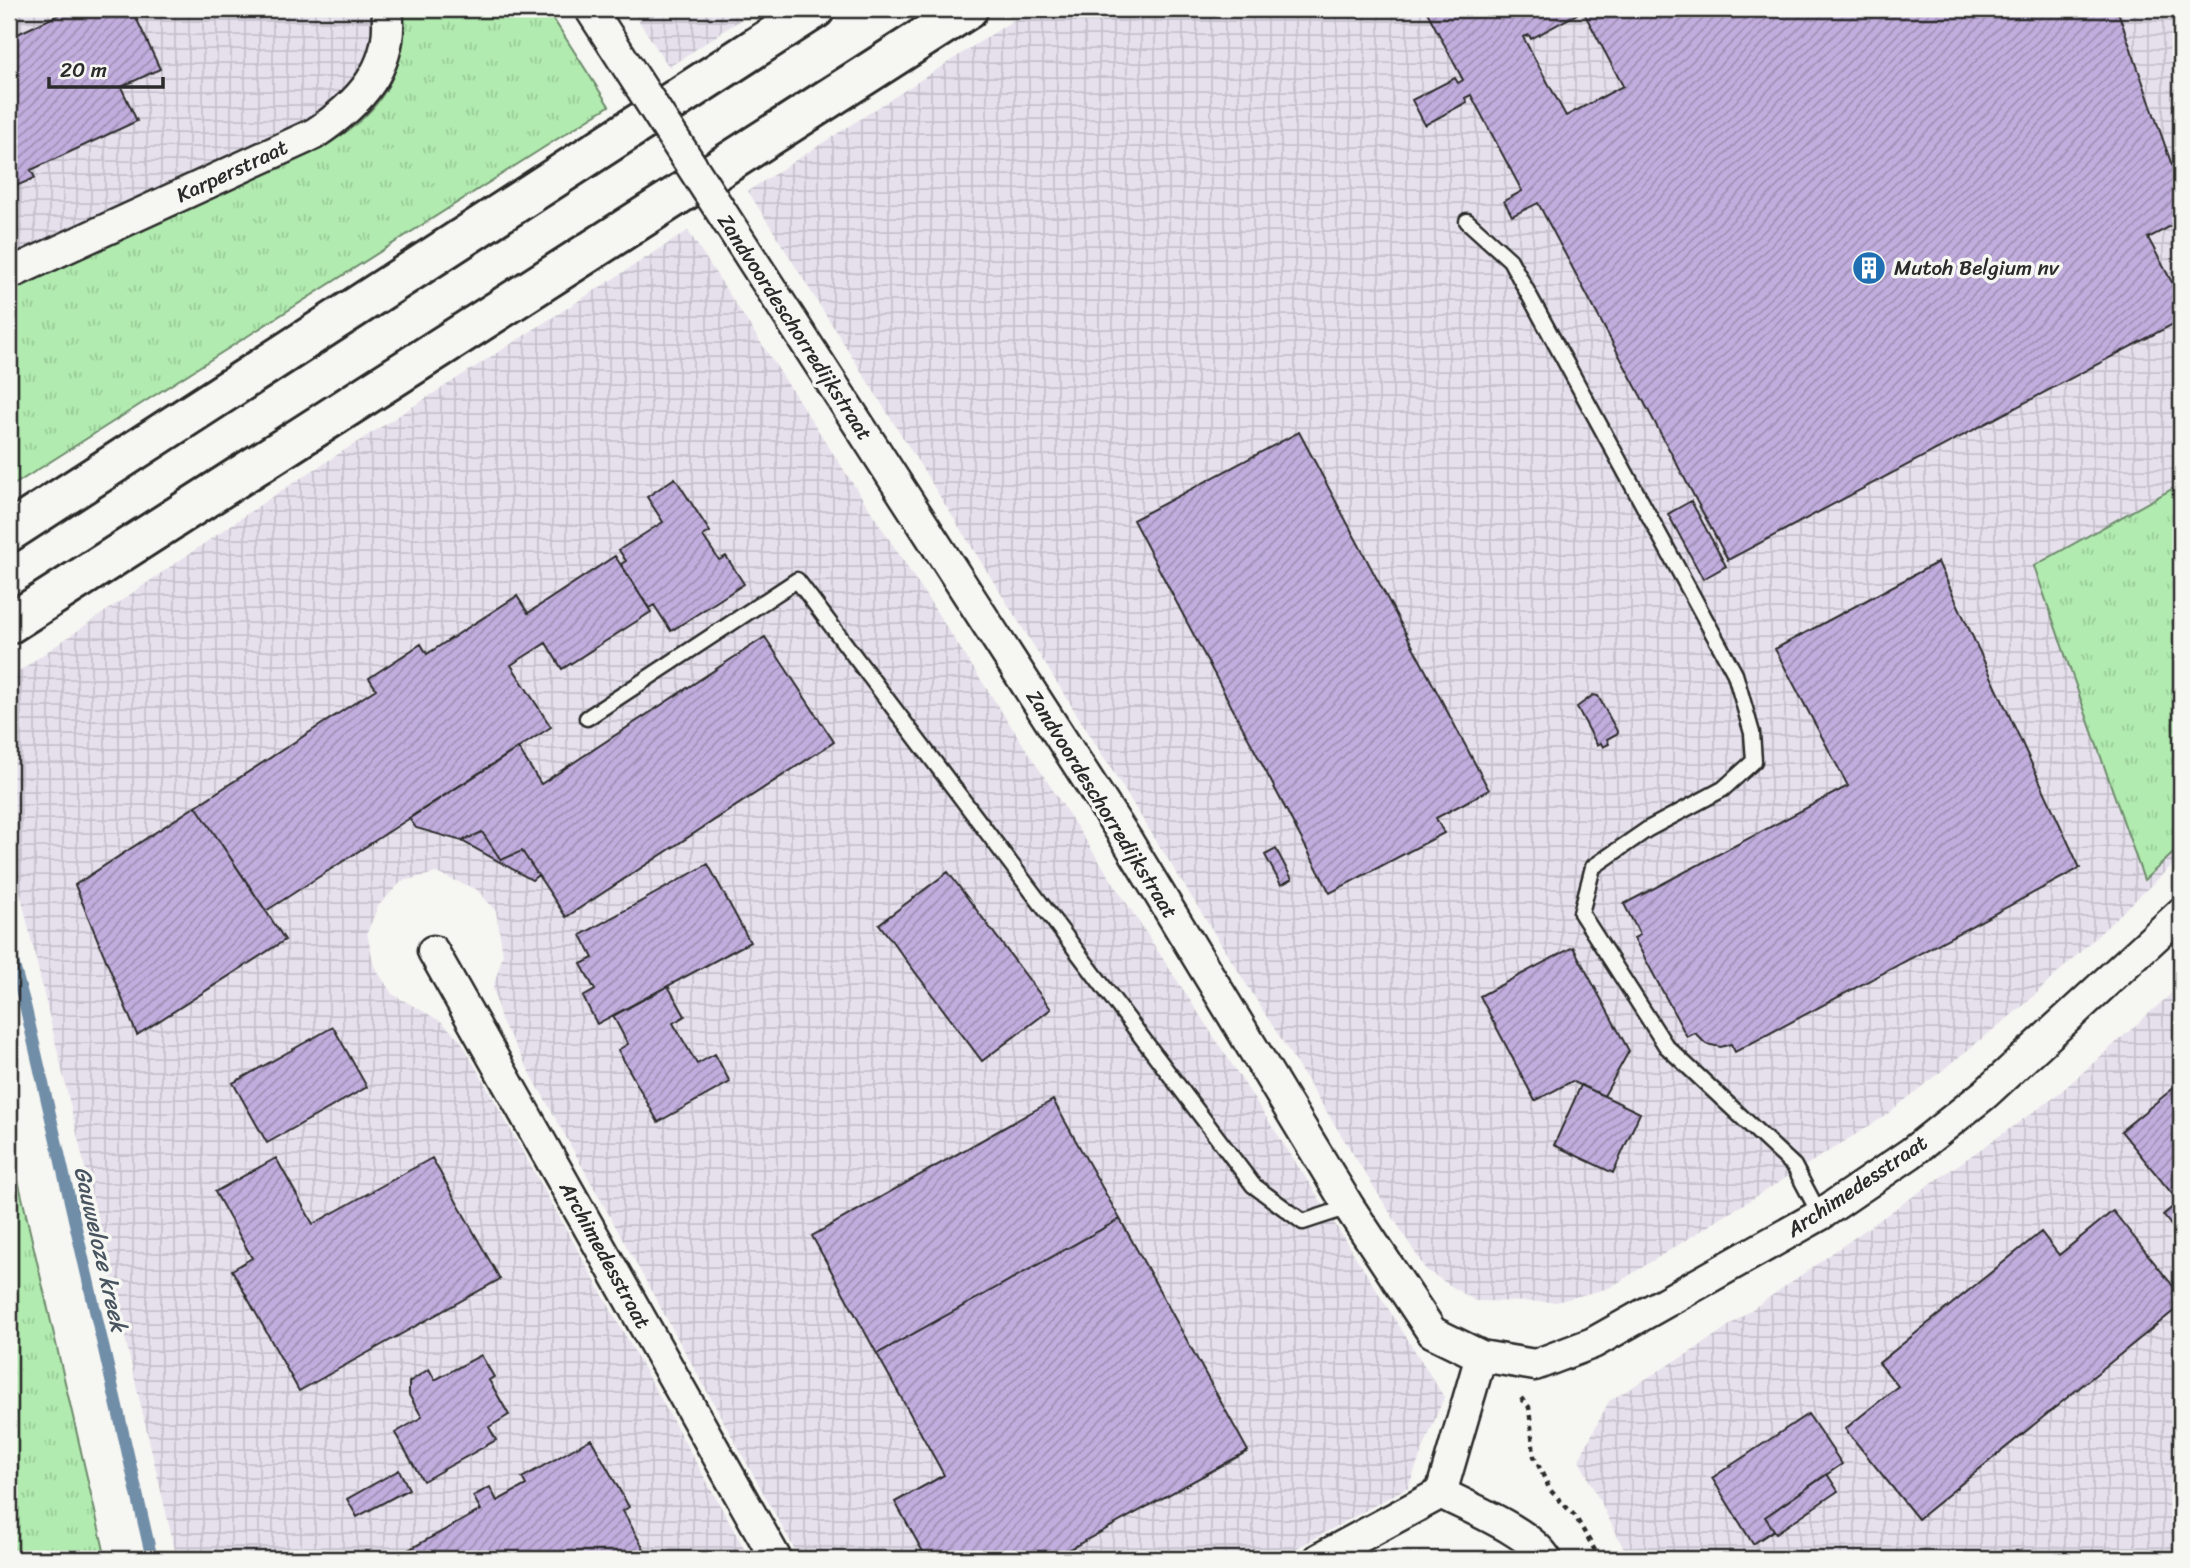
<svg xmlns="http://www.w3.org/2000/svg" width="2190" height="1568" font-family="Sriracha,sans-serif">
<style>
.industrial{fill:url(#industrial-grid)}
.grass{fill:url(#grass-tufts);stroke:#6e8b6d;stroke-width:2}
.lines{fill:none;stroke-linecap:round;stroke-linejoin:round}
.stream{stroke:#718ea8;stroke-width:12}
.building{fill:url(#building-hatch);stroke:#2b2b2b;stroke-width:2}
.service-casing{stroke:#2b2b2b;stroke-width:19}
.minor-casing{stroke:#2b2b2b;stroke-width:35}
.motorway-casing{stroke:#2b2b2b;stroke-width:44}
.path{stroke:#2b2b2b;stroke-width:4.5;stroke-dasharray:5 5;stroke-linecap:butt}
.service{stroke:#f6f6f2;stroke-width:14}
.minor{stroke:#f6f6f2;stroke-width:30}
.motorway{stroke:#f6f6f2;stroke-width:38}
.minor-bridge-casing{stroke:#2b2b2b;stroke-width:35;stroke-linecap:butt}
.minor-bridge{stroke:#f6f6f2;stroke-width:30}
.labels{text-anchor:middle;stroke-width:7;stroke-linejoin:round;paint-order:stroke}
.street-label{font-size:21px;fill:#2b2b2b;stroke:#f6f6f2}
.poi-label{font-size:21px;fill:#2b2b2b;stroke:#f6f6f2;text-anchor:start}
.water-label{font-size:23px;font-style:italic;fill:#48545f;stroke:#f6f6f2}
</style>
<defs>
<pattern id="industrial-grid" width="8" height="8" patternUnits="userSpaceOnUse" patternTransform="scale(1.75)"><rect width="8" height="8" fill="#e6e0ec"/><path d="M0 4h8M4 0v8" fill="none" stroke="#c5c0cb"/></pattern>
<pattern id="grass-tufts" width="24" height="20" patternUnits="userSpaceOnUse" patternTransform="scale(1.75)"><rect width="24" height="20" fill="#b1ebaf"/><path d="M3 7l-1-3M5 7V3M7 7l1-3M15 17l-1-3M17 17v-4M19 17l1-3" fill="none" stroke="#98ca97"/></pattern>
<pattern id="building-hatch" width="6" height="6" patternUnits="userSpaceOnUse" patternTransform="scale(1.75)"><rect width="6" height="6" fill="#c2aede"/><path d="M-1 1l2-2M0 6l6-6M5 7l2-2" fill="none" stroke="#9e8eb4"/></pattern>
</defs>
<rect width="100%" height="100%" fill="#f6f6f2"/>
<filter id="ink" filterUnits="userSpaceOnUse"><feTurbulence type="fractalNoise" baseFrequency=".0143" numOctaves="2"/><feDisplacementMap in="SourceGraphic" scale="14" xChannelSelector="R" yChannelSelector="G"/><feConvolveMatrix kernelMatrix="1 2 1 2 8 2 1 2 1" color-interpolation-filters="sRGB"/></filter>
<g filter="url(#ink)">
<path class="industrial" d="M9,9H371L372,50L351,91L306,124L9,258Z
M631,9H757L669,67Z
M1031,9H2181V857L2024,1005L1885,1116L1609,1288L1556,1302L1475,1301L1426,1270L748,191Z
M688,231L1304,1175L1444,1397L1408,1487L1277,1559H800L501,1020L493,988L503,954L496,911L476,889L436,873L402,881L378,906L367,933L374,966L392,994L442,1022L461,1041L750,1559H177L9,845V678L276,494Z
M2181,985V1559H1629L1579,1460L1609,1401L1697,1348L2055,1097Z"/>
<path class="grass" d="M400,9H547L609,106L9,488V291L331,142C382,111 408,70 400,9Z
M2181,484V846L2144,880L2034,566Z
M9,1141L106,1559H9Z"/>
<g class="lines">
<path class="stream" d="M9,948L25,1005L152,1559"/>
</g>
<path class="building" d="M71,9H132L160,69L121,87L137,121L31,170L35,178L16,186L13,178L9,180V38Z
M1577,9V14L1531,39L1529,35L1523,37L1566,116L1623,86L1582,9H2117L2181,191V221L2148,238L2181,299V320L1728,560L1538,203L1512,216L1504,201L1522,191L1471,95L1465,98L1467,102L1425,125L1412,100L1455,78L1458,83L1463,80L1426,10Z
M1299,432L1489,790L1436,818L1444,833L1330,893L1133,520Z
M675,478L710,532L703,536L719,560L726,556L744,584L671,631L654,605L649,608L621,564L626,561L619,550L663,522L647,497Z
M1691,501L1726,566L1703,579L1668,514Z
M615,556L651,612L562,669L546,643L511,665L551,727L266,911L196,806L376,689L369,678L421,644L427,654L517,596L528,613Z
M1938,562L2080,868L1735,1052L1731,1044L1721,1047L1706,1044L1695,1033L1687,1037L1634,938L1640,935L1624,904L1848,786L1775,649Z
M765,637L834,742L566,917L522,851L501,860L482,832L462,841L416,828L409,818L518,748L541,784Z
M1593,695L1598,696L1618,733L1607,739L1609,744L1603,747L1601,743L1597,745L1577,707Z
M196,806L285,940L137,1035L75,885Z
M482,832L501,860L522,851L538,875L532,880L462,841Z
M1276,849L1292,879L1281,885L1265,855Z
M708,864L750,942L597,1024L583,997L595,990L581,964L593,958L581,935Z
M948,872L1051,1009L982,1061L879,924Z
M1573,947L1629,1051L1604,1096L1572,1081L1535,1101L1480,996Z
M668,986L685,1016L673,1023L697,1064L715,1054L730,1082L658,1122L618,1050L628,1044L613,1016Z
M333,1027L367,1087L267,1143L233,1083Z
M2181,1082V1205L2121,1131Z
M1581,1085L1640,1113L1613,1173L1554,1145Z
M1053,1100L1120,1219L877,1354L812,1236Z
M276,1158L313,1224L432,1158L500,1279L299,1391L232,1270L252,1258L215,1192Z
M2175,1205L2181,1212V1238L2163,1215Z
M2113,1211L2181,1296V1305L1918,1519L1845,1429L1898,1386L1879,1363L2041,1232L2059,1255Z
M1120,1219L1248,1451L1052,1559H927L895,1502L944,1475L877,1354Z
M481,1355L494,1377L489,1380L509,1415L489,1427L496,1440L423,1481L395,1433L422,1417L409,1395V1382L429,1369L435,1380Z
M1808,1414L1842,1464L1765,1517L1774,1530L1753,1544L1712,1478Z
M591,1439L629,1507L623,1511L645,1551L631,1559H392L481,1510L473,1496L490,1487L497,1501L526,1485L522,1478Z
M399,1470L409,1489L357,1517L347,1499Z
M1827,1474L1838,1491L1776,1533L1765,1517Z"/>
<g class="lines">
<g class="service-casing">
<path id="service" d="M1467,221L1510,260L1735,674L1752,733L1754,761L1723,789L1648,829L1593,867L1581,913L1666,1046L1794,1166L1820,1215
M587,718L797,580L1253,1185L1303,1222L1349,1207"/>
</g>
<g class="minor-casing">
<path id="minor" d="M9,274L314,134C359,104 395,67 387,9
M764,278L1128,842L1349,1207L1432,1332L1481,1356L1535,1365L1593,1343L1820,1215L1911,1153L1985,1094L2181,913
M433,951L776,1559
M1441,1493L1481,1356
M1441,1493C1469,1508 1530,1532 1546,1559
M1319,1559L1441,1493"/>
</g>
<g class="motorway-casing">
<path id="motorway" d="M9,532L815,9
M9,624L968,9"/>
</g>
<path class="path" d="M1521,1398L1529,1407L1534,1456L1550,1490L1575,1516L1600,1559"/>
<use href="#service" class="service"/>
<use href="#minor" class="minor"/>
<use href="#motorway" class="motorway"/>
<g class="minor-bridge-casing">
<path id="minor-bridge" d="M591,10L764,278"/>
</g>
<use href="#minor-bridge" class="minor-bridge"/>
</g>
</g>
<defs>
<g id="building-disc" transform="scale(1.75)"><circle r="9.5" fill="#1f6fb2" stroke="#f6f6f2"/><path d="M-4-6H4V6H1V3H-1V6H-4ZM-2.5-4.3h1.7v1.8h-1.7ZM.8-4.3h1.7v1.8H.8ZM-2.5-1h1.7V.8h-1.7ZM.8-1h1.7V.8H.8Z" fill="#fff"/></g>
</defs>
<g fill-rule="evenodd">
<use href="#building-disc" x="1869" y="268"/>
</g>
<g class="labels">
<g class="street-label">
<text transform="translate(232 171) rotate(-25)" y="7">Karperstraat</text>
<text transform="translate(795 327) rotate(57)" y="7">Zandvoordeschorredijkstraat</text>
<text transform="translate(1102 804) rotate(58)" y="7">Zandvoordeschorredijkstraat</text>
<text transform="translate(1857 1186) rotate(-34)" y="7">Archimedesstraat</text>
<text transform="translate(605 1255) rotate(61)" y="7">Archimedesstraat</text>
</g>
<g class="poi-label">
<text x="1894" y="275">Mutoh Belgium nv</text>
</g>
<g class="water-label">
<text transform="translate(101 1249) rotate(77)" y="8">Gauweloze kreek</text>
</g>
</g>
<rect width="2190" height="1568" fill="none" stroke="#f6f6f2" stroke-width="35"/>
<rect x="18" y="18" width="2155" height="1533" fill="none" stroke="#2b2b2b" stroke-width="2.5" filter="url(#ink)"/>
<path d="M49 77v10h114v-10" fill="none" stroke="#2b2b2b" stroke-width="3.5"/>
<text x="60" y="77" font-size="21" fill="#2b2b2b" stroke="#f6f6f2" stroke-width="5" paint-order="stroke">20 m</text>
</svg>
